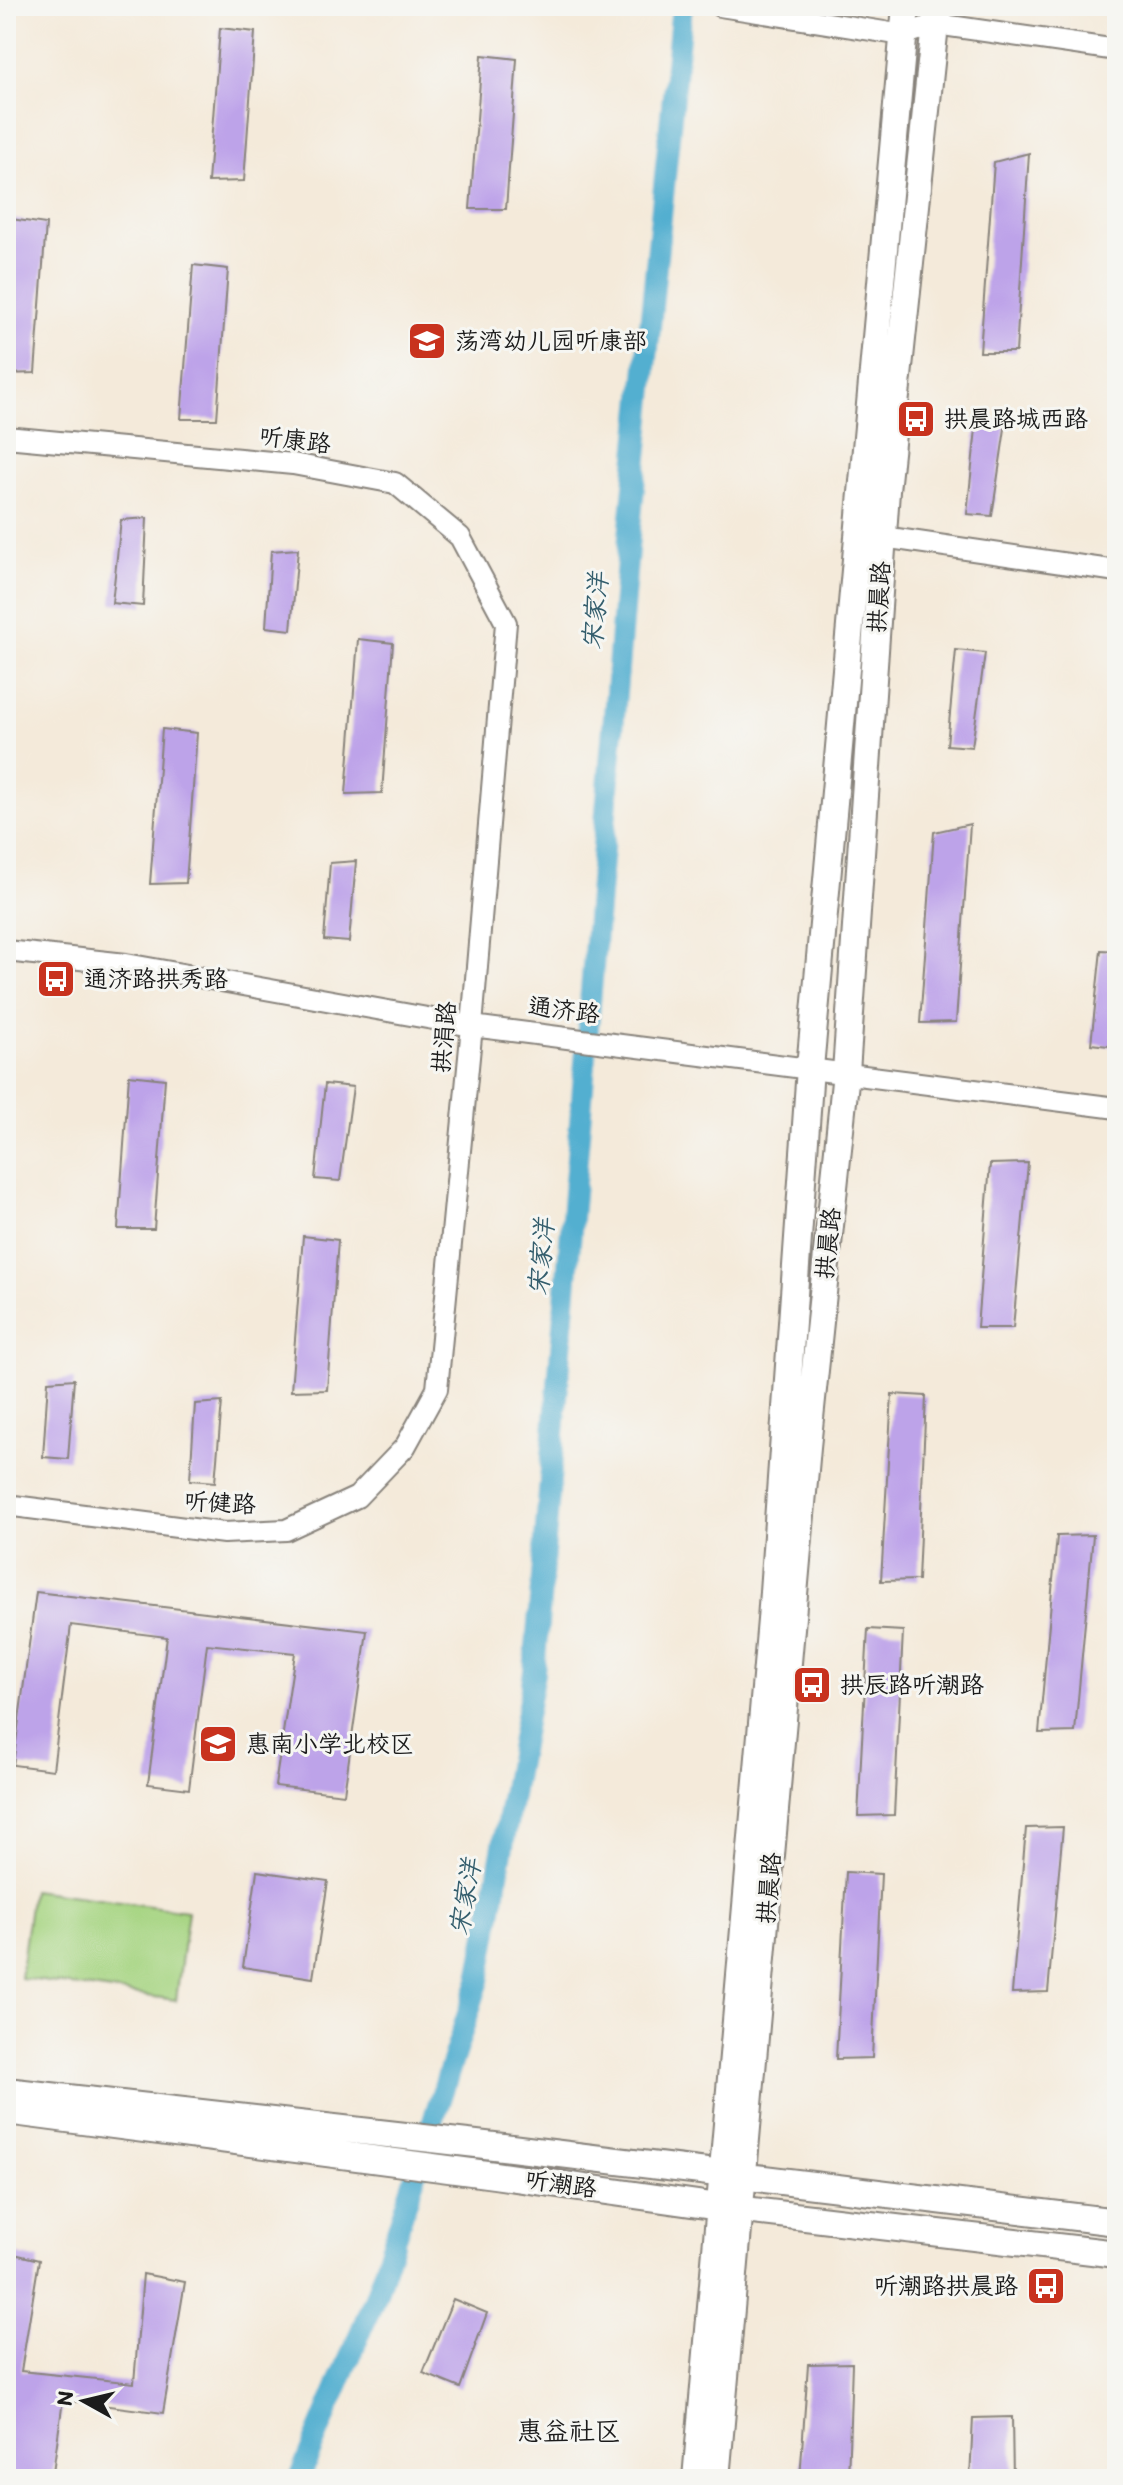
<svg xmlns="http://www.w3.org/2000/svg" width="1123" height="2485" font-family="Itim,'LXGW WenKai TC',sans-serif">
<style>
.green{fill:#a6d481;stroke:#61784e;stroke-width:2}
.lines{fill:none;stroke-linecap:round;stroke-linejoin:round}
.canal{stroke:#52afd0;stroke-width:22}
.building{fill:#bda3e9}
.minor-casing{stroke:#88837b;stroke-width:24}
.major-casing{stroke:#88837b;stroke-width:30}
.minor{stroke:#fff;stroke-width:20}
.major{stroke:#fff;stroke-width:26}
.labels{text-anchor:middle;stroke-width:6;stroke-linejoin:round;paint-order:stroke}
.poi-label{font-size:24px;fill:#1c1c1c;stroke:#f6f6f2;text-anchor:start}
.street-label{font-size:24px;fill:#1c1c1c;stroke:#f6f6f2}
.water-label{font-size:26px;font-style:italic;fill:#345e6d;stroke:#f6f6f2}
.neighbourhood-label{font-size:26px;fill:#1c1c1c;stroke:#f6f6f2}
</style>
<rect width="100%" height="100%" fill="#f6f6f2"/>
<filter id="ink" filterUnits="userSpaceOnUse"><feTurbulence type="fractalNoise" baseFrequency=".0125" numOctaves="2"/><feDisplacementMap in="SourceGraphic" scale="16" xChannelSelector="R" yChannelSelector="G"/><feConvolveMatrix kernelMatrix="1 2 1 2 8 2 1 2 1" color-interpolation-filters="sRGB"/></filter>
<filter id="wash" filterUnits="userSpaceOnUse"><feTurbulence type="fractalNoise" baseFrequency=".006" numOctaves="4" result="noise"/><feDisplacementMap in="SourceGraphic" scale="32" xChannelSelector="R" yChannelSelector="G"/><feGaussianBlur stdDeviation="1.8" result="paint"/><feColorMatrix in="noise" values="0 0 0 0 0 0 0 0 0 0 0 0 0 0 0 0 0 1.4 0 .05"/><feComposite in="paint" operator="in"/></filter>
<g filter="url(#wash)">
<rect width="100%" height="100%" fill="#f4eada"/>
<path class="green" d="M32,1890L188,1911L176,2000L20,1978Z"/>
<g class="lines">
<path class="canal" d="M299,2479L376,2295L479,1980L534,1672L629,537L682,6"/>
</g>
<g id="blocks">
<path class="building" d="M220,28L255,32L244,181L208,182Z
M482,55L517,59L506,209H470Z
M1029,153L1016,352H980L994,162Z
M11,219L46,224L35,373L6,374V284Z
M193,265L228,269L217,419H181Z
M977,419L1006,422L992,516L967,514Z
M147,518L143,606L112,603L121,520Z
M298,549L291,630L266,627L271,551Z
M358,639L393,643L382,793L346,794Z
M956,650L985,653L972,747L947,745Z
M162,729L197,733L186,883L150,884Z
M970,824L956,1022L920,1023L934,832Z
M356,861L349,942L324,940L330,863Z
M1101,950L1117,951V1047L1091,1044Z
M129,1075L165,1079L154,1229H118Z
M325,1084L353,1087L340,1181L315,1179Z
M1028,1163L1013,1328H977L990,1164Z
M303,1236L338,1240L327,1390L291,1391Z
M74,1379L68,1459L43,1457L48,1381Z
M892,1394L926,1396L918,1580L881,1581Z
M222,1402L215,1482L190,1480L195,1404Z
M1093,1535L1075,1732L1039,1733L1057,1536Z
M36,1592L367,1631L344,1794L275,1786L295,1653L207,1644L189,1789L148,1784L167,1637L71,1625L53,1770L13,1765Z
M868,1629L903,1631L894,1815L858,1816Z
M1063,1827L1048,1992L1012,1993L1026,1828Z
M257,1871L328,1881L313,1978L243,1967Z
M846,1872L881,1874L872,2058L836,2059Z
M6,2252L39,2260L21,2371L134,2383L143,2274L185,2282L163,2413L63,2400L52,2479H6Z
M453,2299L487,2313L460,2388L423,2373Z
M852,2363L848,2479H800L808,2364Z
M1012,2417L1013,2479H970L973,2418Z"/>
</g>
</g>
<g filter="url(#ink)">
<use href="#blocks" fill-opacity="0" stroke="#88837b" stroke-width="2"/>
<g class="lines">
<g class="minor-casing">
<path id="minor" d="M720,6L903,35L936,24L1117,50
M6,437L293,464L395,483L460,537L506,623L472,1026L437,1389L405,1447L357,1497L286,1530L224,1533L6,1505
M883,537L1117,571
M6,951L126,964L472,1026L1117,1108"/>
</g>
<g class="major-casing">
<path id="major" d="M6,2091L503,2147L1117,2222
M6,2111L494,2175L719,2207L1117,2254
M696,2479L771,1620L810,1068L906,6
M716,2479L807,1447L846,1072L886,491L937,6"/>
</g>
<use href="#minor" class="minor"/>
<use href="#major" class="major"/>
</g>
</g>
<defs>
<g id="school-square" transform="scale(2)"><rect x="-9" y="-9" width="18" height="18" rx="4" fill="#c8321e" stroke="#f6f6f2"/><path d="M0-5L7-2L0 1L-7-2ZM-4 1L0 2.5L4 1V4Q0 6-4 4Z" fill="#fff"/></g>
<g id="bus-square" transform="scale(2)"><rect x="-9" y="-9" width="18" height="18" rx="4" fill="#c8321e" stroke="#f6f6f2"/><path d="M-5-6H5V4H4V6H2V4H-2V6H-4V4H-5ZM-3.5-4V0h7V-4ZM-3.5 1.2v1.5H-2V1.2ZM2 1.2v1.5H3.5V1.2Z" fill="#fff"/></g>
</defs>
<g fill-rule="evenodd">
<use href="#school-square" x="427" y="341"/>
<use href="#bus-square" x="916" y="419"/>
<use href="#bus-square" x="56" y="979"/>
<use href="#bus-square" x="812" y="1685"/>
<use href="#school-square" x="218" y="1744"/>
<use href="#bus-square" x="1046" y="2286"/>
</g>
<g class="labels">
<g class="poi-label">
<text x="455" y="349">荡湾幼儿园听康部</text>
<text x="944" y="427">拱晨路城西路</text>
<text x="84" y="987">通济路拱秀路</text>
<text x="840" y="1693">拱辰路听潮路</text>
<text x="246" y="1752">惠南小学北校区</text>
<text x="1018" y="2294" text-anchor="end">听潮路拱晨路</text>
</g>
<g class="street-label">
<text transform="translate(295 440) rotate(7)" y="8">听康路</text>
<text transform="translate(879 597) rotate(-86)" y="8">拱晨路</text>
<text transform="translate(564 1010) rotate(7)" y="8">通济路</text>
<text transform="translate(444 1037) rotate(-85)" y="8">拱涓路</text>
<text transform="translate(828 1243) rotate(-84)" y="8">拱晨路</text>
<text transform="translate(220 1503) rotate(3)" y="8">听健路</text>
<text transform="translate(769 1888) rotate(-85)" y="8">拱晨路</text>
<text transform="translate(561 2184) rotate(8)" y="8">听潮路</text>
</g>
<g class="water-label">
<text transform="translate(595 611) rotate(-85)" y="9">宋家洋</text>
<text transform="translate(541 1257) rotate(-85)" y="9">宋家洋</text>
<text transform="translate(465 1897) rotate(-80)" y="9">宋家洋</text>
</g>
<g class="neighbourhood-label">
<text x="569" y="2440">惠益社区</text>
</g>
</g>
<rect width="1123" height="2485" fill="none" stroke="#f6f6f2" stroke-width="32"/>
<g transform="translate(84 2401) rotate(278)" stroke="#f6f6f2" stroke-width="6" paint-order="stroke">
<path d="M0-6L14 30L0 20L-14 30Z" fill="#1c1c1c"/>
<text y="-12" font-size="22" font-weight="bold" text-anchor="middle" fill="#1c1c1c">N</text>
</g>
</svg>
